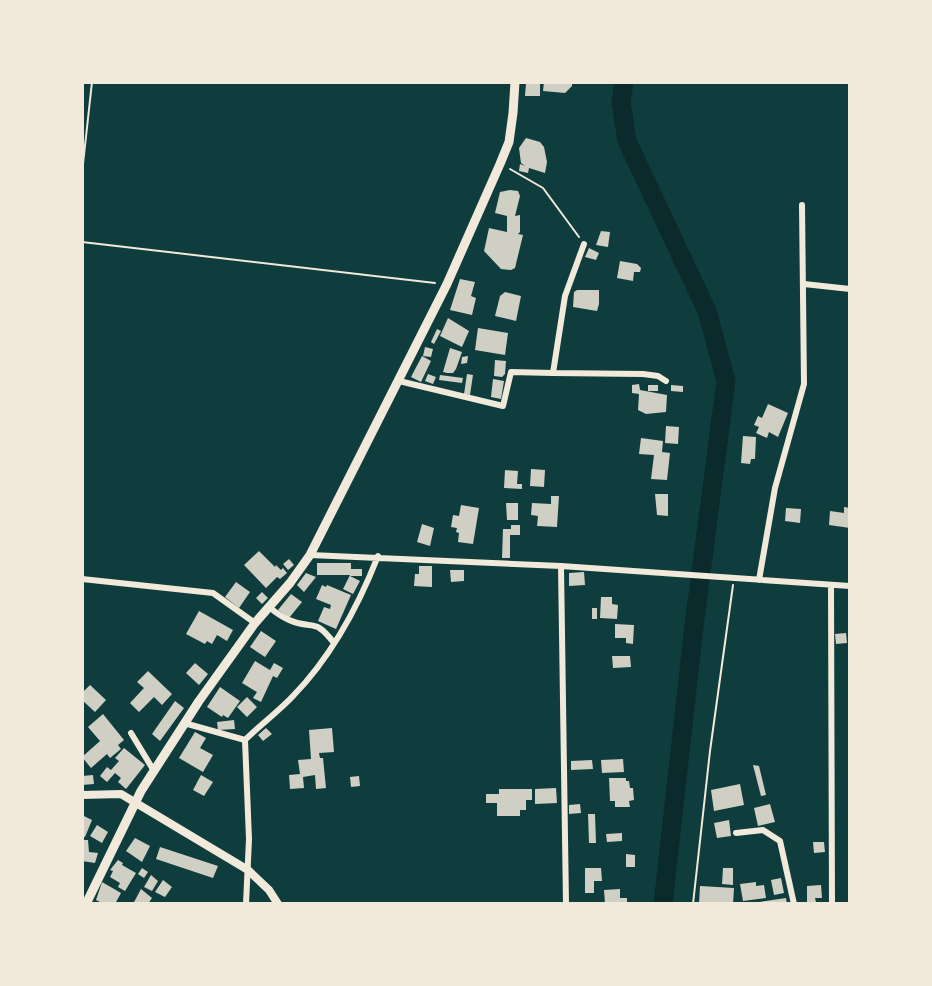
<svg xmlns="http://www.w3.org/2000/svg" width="932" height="986" font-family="Cabin,sans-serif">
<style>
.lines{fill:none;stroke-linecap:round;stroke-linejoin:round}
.river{stroke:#0a2a2b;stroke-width:19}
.building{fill:#cfcfc3}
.path{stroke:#f1e9da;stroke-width:2}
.minor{stroke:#f1e9da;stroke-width:6}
.tertiary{stroke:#f1e9da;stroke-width:8}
.secondary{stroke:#f1e9da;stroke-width:9}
</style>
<rect width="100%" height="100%" fill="#0f3d3e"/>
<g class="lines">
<path class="river" d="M624,82L621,102L627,141L707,311L726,381L694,626L663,904"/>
</g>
<path class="building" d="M544,82H572V86L565,93L543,91Z
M526,83L540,84V96H525Z
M526,138L540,142L544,147L547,162L545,173L529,168L528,173L519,171L520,164L525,166L521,163L519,148Z
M510,190L518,191L520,196L515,216L520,215V232L518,234L523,235L515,268L511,270L501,269L484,251L489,228L507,232V216L495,213L500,192Z
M601,231L610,232L608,247L596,245Z
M589,248L599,253L596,260L585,257Z
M620,261L637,264L641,268L640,272H634L633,281L617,278Z
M460,279L475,282L471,296L476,298L472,315L450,310Z
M577,290H599V304L597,311L573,307L574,292Z
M505,292L521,296L516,321L495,316L500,296Z
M448,318L469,331L462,347L440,336Z
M478,328L508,333L505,355L475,350Z
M437,329L441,331L434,344L431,342Z
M425,347L433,349L431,357L423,356Z
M450,348L462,352L456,369L453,373H447L443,372Z
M422,356L431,361L421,382L411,377Z
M468,356L467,363L461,364L462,357Z
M495,360L506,361L505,374L502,377L494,376Z
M428,374L436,377L433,384L425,381Z
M467,374L473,375L470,395L464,394Z
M440,375L463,378L462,383L439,380Z
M493,379L504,381L501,399L491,397Z
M639,384L640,390L667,395L666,412L646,414L638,410L639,394L632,393V385Z
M648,385H658V391H648Z
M671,385L683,386V392L671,391Z
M768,404L788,413L778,437L769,432L767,438L756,433L759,427L754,425L758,416L762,418Z
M666,426L679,427L678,444L665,443Z
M743,436L756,437L755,459H751L750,464L741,463Z
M641,438L663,441L662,452L670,453L667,480L651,479L654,455L639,454Z
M531,469L545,470L544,487L530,486Z
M505,470L518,471L517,484H522V489L504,488Z
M655,494H668V516L657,515Z
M551,496H559L557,527L537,526L538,516L531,515L532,503L551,504Z
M506,503H518V520H507Z
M461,505L479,508L473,544L458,542L459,533L456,532L457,528L451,527L453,515L459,516Z
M844,507L850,508V528L829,525L830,511L844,513Z
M786,508L801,509L800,523L785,521Z
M422,524L434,528L430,546L417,542Z
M511,525H520V535H510V558H502L503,529H511Z
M259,551L275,567L276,565L281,570L283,568L287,573L280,579L277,577L266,588L244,565Z
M289,559L294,565L288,570L283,564Z
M317,563H351V569H362V576H350L360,581L353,594L343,589L350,575H317Z
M419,566H432V587L414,586L415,574H419Z
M450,570H464V581L451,582Z
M584,572L585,585L569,586V573Z
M306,573L316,577L304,592L297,585Z
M236,582L250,592L239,608L225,597Z
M322,585L326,587L327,585L351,595L336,629L318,621L324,607L330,609L331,605L316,599Z
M262,592L268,598L262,604L256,598Z
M291,594L302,602L289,618L278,610Z
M601,597H612V604L618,605L617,619L600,618Z
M592,608H597V619H592Z
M199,611L233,630L227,641L217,635L212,644L207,641L205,644L186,634Z
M615,624L634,625L633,644L626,643V638H615Z
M261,631L276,641L265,657L250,647Z
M846,633L847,643L836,644L835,634Z
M612,656H630L631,667L613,668Z
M255,661L270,670L274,663L283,668L277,678L273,676L261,702L253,698L257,692L242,683Z
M195,663L208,674L199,685L186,673Z
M148,671L172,694L162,705L154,697L139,712L130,703L144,688L137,682Z
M90,685L106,700L95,712L82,700V693Z
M220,687L240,701L228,718L223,715L222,717L207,707Z
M247,697L257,707L247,717L237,707Z
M175,701L184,708L160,741L152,734Z
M103,714L124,740L118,745L121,749L110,758L107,754L91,768L82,757L100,741L88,727Z
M234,720L235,729L218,730L217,722Z
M266,728L272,734L263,741L258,735Z
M332,728L334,752L319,753L320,758H323L326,788L316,789L315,775L303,777L304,788L290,789L289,775L300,774L298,760L311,759L309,730Z
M195,732L206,738L200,748L213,755L203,772L179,758Z
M124,748L145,765L126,789L118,782L121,778L115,773L107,782L100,776L107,767L111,770L119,761L115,758Z
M623,759L624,772L602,773L601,760Z
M592,760L593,769L571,770V761Z
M753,765L759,766L766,795L761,796Z
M93,775L94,784L82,785V776Z
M201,775L213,782L204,796L193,790Z
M359,776L360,786L351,787L350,777Z
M609,778H626V781H629L630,788H633L634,800L629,801L630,807H615V801H610Z
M740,784L744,805L714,811L711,790Z
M556,788L557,803L535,804V789Z
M499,789H532V800H526V810H520V816H497V803H486V794H499Z
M580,804L581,813L569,814V805Z
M770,804L775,822L758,826L754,808Z
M588,814H595L596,843H589Z
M82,815L92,820L85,837L82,836Z
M729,820L731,836L717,838L714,823Z
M97,825L108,832L102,843L90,836Z
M622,833V841L607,842L606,834Z
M135,838L150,846L142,862L126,851Z
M82,840H88L89,852L98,853L95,863L82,861Z
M813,842H824L825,852L814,853Z
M160,847L218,866L213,878L156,859Z
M626,854L635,855V867H626Z
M118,860L123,863L122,865L136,873L125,891L118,887L120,883L110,877L113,871L110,870Z
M142,868L148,872L144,878L138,874Z
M585,868H601L602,881H594V893H585Z
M723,868H733V885L722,884Z
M151,875L158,881L152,891L144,887Z
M781,878L784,893L774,895L771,880Z
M163,880L172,887L165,897L155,892Z
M102,882L121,893L115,904H104L96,900Z
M756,882V886L764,885L766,898L743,901L740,884Z
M821,885L822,898H815L816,902L807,903V886Z
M700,886L734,888L733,904H699Z
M141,889L152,898L148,904H133Z
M620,889V898H627V904H605L604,890Z
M786,898L787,904H759V902Z"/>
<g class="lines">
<path class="path" d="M510,169L543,188L579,237
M82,173L92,82
M82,242L435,283
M693,904L710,751L733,585"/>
<path class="minor" d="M804,284L850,289
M553,373L643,374L658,376L666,381
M399,381L503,406L511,372L553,373L565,296L584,244
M310,555L561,566L850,586
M561,566L566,904
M82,579L213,593L255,623
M759,580L775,488L804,384L802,205
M831,586L832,904
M269,607C275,612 282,617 289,620C314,631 313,616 334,643
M184,723L245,740
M131,733L154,771
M736,833L763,830L780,841L794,904
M246,904L249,839L245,740C260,725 278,712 293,696C332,656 358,607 378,556"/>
<path class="tertiary" d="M82,795L121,794L248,870L269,890L278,904"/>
<path class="secondary" d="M86,904L141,791L199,701L255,623L290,583L310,555L447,284L500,164L509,142L513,113L515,82"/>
</g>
<rect width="932" height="986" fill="none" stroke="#f1e9da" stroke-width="168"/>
</svg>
